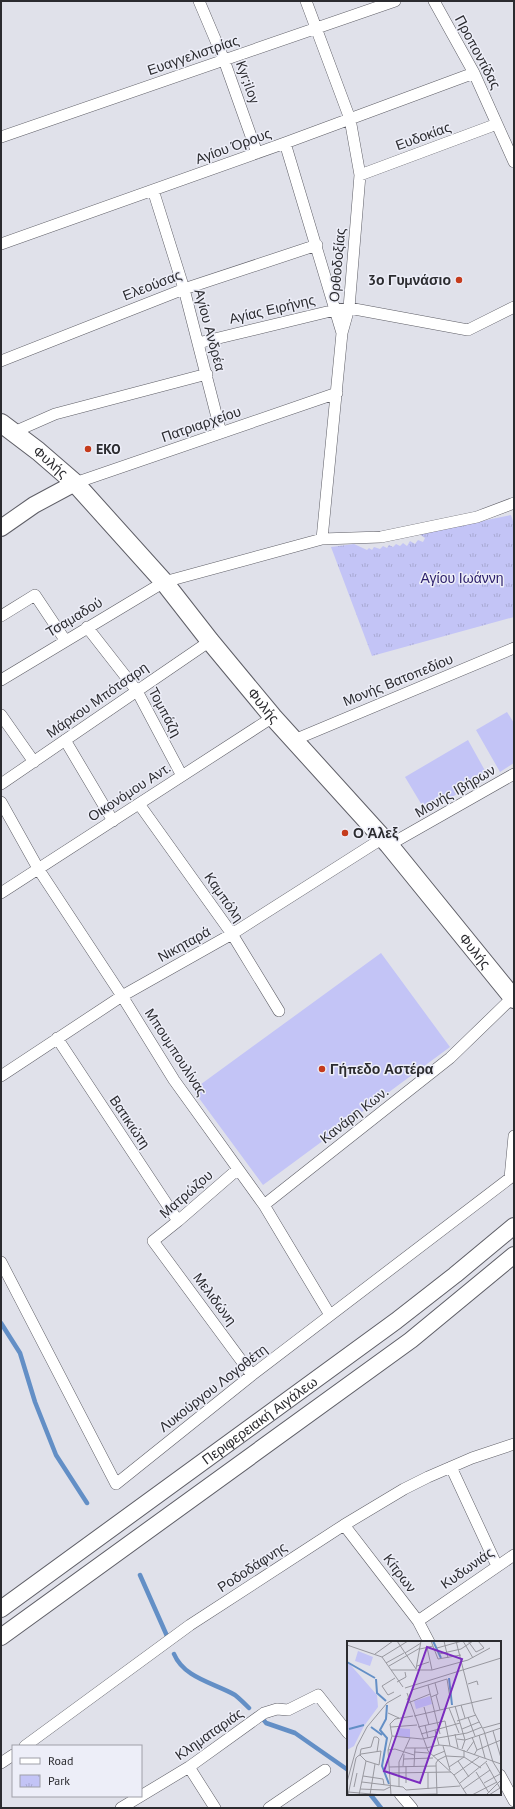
<svg xmlns="http://www.w3.org/2000/svg" width="515" height="1809" font-family="'PT Sans',sans-serif">
<style>
.grass{fill:#c3c4f6}
.park{fill:url(#park-tufts)}
.lines{fill:none;stroke-linecap:round;stroke-linejoin:round}
.stream{stroke:#638fc6;stroke-width:4.5}
.minor-casing{stroke:#5e5e66;stroke-width:12}
.secondary-casing{stroke:#5e5e66;stroke-width:18}
.primary-casing{stroke:#5e5e66;stroke-width:20}
.minor{stroke:#fff;stroke-width:11}
.secondary{stroke:#fff;stroke-width:16}
.primary{stroke:#fff;stroke-width:18}
.poi-dot{fill:#c53b1c;stroke:#edeef8;stroke-width:1.5}
.labels{text-anchor:middle;stroke-width:3;stroke-linejoin:round;paint-order:stroke}
.street-label{font-size:14px;fill:#2b2b2f;stroke:#edeef8}
.poi-label{font-size:14px;font-weight:bold;fill:#2b2b2f;stroke:#edeef8;text-anchor:start}
.park-label{font-size:14px;fill:#2c1f6b;stroke:#edeef8}
.inset-river{fill:none;stroke:#638fc6;stroke-width:2}
.inset-road{fill:none;stroke:#98989f;stroke-width:1}
.view{fill:#7b2cbf;fill-opacity:0.15;stroke:#7b2cbf;stroke-width:2}
.inset-edge{fill:none;stroke:#2b2b2f;stroke-width:2}
</style>
<defs>
<pattern id="park-tufts" width="24" height="20" patternUnits="userSpaceOnUse"><rect width="24" height="20" fill="#c3c4f6"/><path d="M3 7l-1-3M5 7V3M7 7l1-3M15 17l-1-3M17 17v-4M19 17l1-3" fill="none" stroke="#a8a9d3"/></pattern>
</defs>
<rect width="100%" height="100%" fill="#e0e1ea"/>
<path class="grass" d="M507,712L514,723V763L500,772L476,730Z
M468,740L488,776L426,812L405,777Z
M381,953L450,1047L263,1185L193,1090Z"/>
<path class="park" d="M511,515L514,524V617L372,656L331,547L354,544L367,550L369,548L372,550L374,547L380,549L383,546L387,548L389,545L393,547L396,544L400,546L403,543L407,546L410,541L415,544L418,540L423,542L425,538L419,534Z"/>
<g class="lines">
<path class="stream" d="M1,1323L20,1353L35,1402L56,1455L87,1503
M140,1575L167,1636
M174,1654C184,1678 214,1683 235,1695C240,1699 245,1704 249,1708
M263,1719L266,1723L295,1733L348,1770
M370,1794L381,1808"/>
<g class="minor-casing">
<path id="minor" d="M199,1L224,60L257,153
M306,1L350,119L360,175L349,308L342,333L322,539
M434,1L474,73L514,162
M1,137L395,1
M285,143L342,333
M360,175L497,124
M153,190L184,289L221,433
M1,244L285,143L474,73
M198,343L335,310L349,308L468,330L514,307
M1,361L184,289L317,245
M14,432L55,414L207,374
M75,483L337,393
M1,616L35,595L65,640
M87,627L137,691L182,776
M1,680L164,582L322,539L381,537L477,517L514,503
M1,715L34,762
M65,740L113,821
M294,740L514,648
M1,784L210,641
M1,802L39,870L122,996L174,1080L264,1205L330,1315
M139,804L232,934L279,1011
M389,845L514,774
M1,893L273,717
M57,1038L178,1221
M1,1076L122,996L232,934L383,838
M238,1169L178,1221L153,1241L252,1375
M264,1205L450,1058L513,997
M1,1262L116,1484L252,1375L510,1178L514,1136
M451,1467L497,1566
M344,1525L418,1621L429,1642
M418,1621L514,1555
M25,1746L190,1625L344,1525L404,1489L428,1477L472,1458L514,1444
M1,1763L13,1755
M189,1767L215,1808
M500,1775L514,1801
M400,1794L412,1808
M121,1808L189,1767L264,1713L277,1709L288,1710L318,1695L348,1733
M269,1808L325,1770"/>
</g>
<g class="secondary-casing">
<g id="secondary">
<path d="M1,528L34,505L75,483"/>
<path id="s1" d="M1,1609L396,1321L455,1275L514,1226"/>
<path d="M1,1637L411,1340L514,1255"/>
</g>
</g>
<g class="primary-casing">
<g id="primary">
<path id="s2" d="M1,423L38,451L75,483L164,582L210,641L273,717L389,845L514,999"/>
</g>
</g>
<use href="#minor" class="minor"/>
<use href="#secondary" class="secondary"/>
<use href="#primary" class="primary"/>
</g>
<g class="poi-dot">
<circle cx="459" cy="280" r="4"/>
<circle cx="88" cy="449" r="4"/>
<circle cx="345" cy="833" r="4"/>
<circle cx="322" cy="1069" r="4"/>
</g>
<g class="labels">
<g class="street-label">
<text transform="translate(478 52) rotate(62)" y="5">Προποντίδας</text>
<text transform="translate(193 55) rotate(-19)" y="5">Ευαγγελιστρίας</text>
<text transform="translate(248 82) rotate(70)" y="5">Kyr;iloy</text>
<text transform="translate(423 136) rotate(-20)" y="5">Ευδοκίας</text>
<text transform="translate(233 146) rotate(-20)" y="5">Αγίου Όρους</text>
<text transform="translate(337 265) rotate(-85)" y="5">Ορθοδοξίας</text>
<text transform="translate(152 285) rotate(-21)" y="5">Ελεούσας</text>
<text transform="translate(272 309) rotate(-13)" y="5">Αγίας Ειρήνης</text>
<text transform="translate(210 330) rotate(75)" y="5">Αγίου Ανδρέα</text>
<text transform="translate(201 424) rotate(-19)" y="5">Πατριαρχείου</text>
<text dy="5" stroke="none"><textPath href="#s2" startOffset="63">Φυλής</textPath></text>
<text transform="translate(74 617) rotate(-31)" y="5">Τσαμαδού</text>
<text transform="translate(398 680) rotate(-22)" y="5">Μονής Βατοπεδίου</text>
<text transform="translate(97 700) rotate(-35)" y="5">Μάρκου Μπότσαρη</text>
<text dy="5" stroke="none"><textPath href="#s2" startOffset="387">Φυλής</textPath></text>
<text transform="translate(165 712) rotate(62)" y="5">Τομπάζη</text>
<text transform="translate(455 791) rotate(-30)" y="5">Μονής Ιβήρων</text>
<text transform="translate(129 792) rotate(-33)" y="5">Οικονόμου Αντ.</text>
<text transform="translate(224 897) rotate(55)" y="5">Καμπόλη</text>
<text transform="translate(184 944) rotate(-29)" y="5">Νικηταρά</text>
<text dy="5" stroke="none"><textPath href="#s2" startOffset="711">Φυλής</textPath></text>
<text transform="translate(176 1052) rotate(57)" y="5">Μπουμπουλίνας</text>
<text transform="translate(354 1115) rotate(-38)" y="5">Κανάρη Κων.</text>
<text transform="translate(130 1122) rotate(56)" y="5">Βατικιώτη</text>
<text transform="translate(186 1194) rotate(-41)" y="5">Ματρώζου</text>
<text transform="translate(215 1299) rotate(53)" y="5">Μελιδώνη</text>
<text transform="translate(213 1388) rotate(-38)" y="5">Λυκούργου Λογοθέτη</text>
<text dy="5" stroke="none"><textPath href="#s1" startOffset="320">Περιφερειακή Αιγάλεω</textPath></text>
<text transform="translate(252 1567) rotate(-33)" y="5">Ροδοδάφνης</text>
<text transform="translate(467 1568) rotate(-35)" y="5">Κυδωνιάς</text>
<text transform="translate(400 1573) rotate(53)" y="5">Κίτρων</text>
<text transform="translate(209 1734) rotate(-35)" y="5">Κληματαριάς</text>
</g>
<g class="poi-label">
<text x="451" y="285" text-anchor="end">3ο Γυμνάσιο</text>
<text x="96" y="454">EKO</text>
<text x="353" y="838">Ο Άλεξ</text>
<text x="330" y="1074">Γήπεδο Αστέρα</text>
</g>
<g class="park-label">
<text x="462" y="583">Αγίου Ιωάννη</text>
</g>
</g>
<g transform="translate(347 1641)">
<rect width="154" height="154" fill="#e0e1ea"/>
<path d="M11,10L26,16L23,25L8,20ZM0,20L30,54L31,66L17,85L7,105L0,109ZM83,55L85,63L69,68L67,60Z" fill="#c3c4f6"/>
<path d="M50,87L63,88V97L50,95Z" fill="#c3c4f6"/>
<path class="inset-river" d="M86,0L94,17M0,21L28,37M102,37L105,64M29,38L30,52L39,60M40,64L39,78L33,89L40,97L35,125L42,143M24,86L35,94M2,88L17,84"/>
<path class="inset-road" d="M50,0L69,28M84,0L91,18L114,14M97,0L101,17M109,0L127,71L137,90L146,121L154,134M116,0L126,17M121,0L129,11M0,4L35,16L56,46M80,6L85,29M90,7L115,0M73,8L86,5M129,11L137,7L131,0M58,12L74,2M28,13L46,0M92,13L114,8L126,0M35,16L61,0M39,22L57,12M42,25L73,7M70,25L82,21M69,28L74,0M44,29H85L121,19L143,7M50,41L59,36L58,31M121,43L130,40L131,44M81,44L93,93M58,47L154,17M47,51L41,54L35,45L48,37M60,52L81,110L107,134L120,154M89,54L93,69M84,56L91,53L88,42M60,59L65,49L100,38L103,57M61,62L83,53M114,64L118,77M108,65L118,99L115,108M77,66L82,84M102,67L112,92M41,72L52,77M67,75L145,57M121,76L128,95M110,80L129,74M78,84L81,97M44,86L70,84M71,86L98,80L103,105M136,87L154,82M115,88L132,81M88,89L92,104M146,90L154,117M74,93L113,82M108,93L111,107M132,94L138,117M45,95L75,98L90,95M125,96L130,109M91,97L120,92L135,86M110,98L118,99L154,87M96,105L103,129M59,107H79M79,107L92,104L103,105L154,123M41,109L48,108L67,114M120,110L127,100M67,111L82,112M13,114L14,108L24,106L27,96H30L32,98L30,111M127,114L130,109L154,99M86,115L98,110M57,118L86,117M111,120L122,136M139,122L154,149M56,125L57,113M59,125V142M67,125L68,107M42,126L89,125M102,126L117,116V109M129,131L142,152M43,132L104,131M81,132V148M107,134L132,116M16,135L36,138L37,144M0,141L10,105L20,86L40,62L54,54M15,141L56,146L59,149L113,145M113,142L140,120M137,142L153,133M7,146L10,132M52,146V121L63,97M13,148L37,149L43,146M116,148L143,129M1,151L36,154M1,154L9,117L11,115L13,114L14,113L34,110L32,124L19,120L13,114M12,154L19,120M23,154L28,123M44,154L41,109L45,95L43,83L48,78L66,75M44,154L90,153M90,154L89,122L91,119L99,115L117,116L134,127M125,154L150,141M139,154L154,139M142,154L153,147"/>
<path class="view" d="M80,6L115,18L73,142L37,130Z"/>
<rect width="154" height="154" class="inset-edge"/>
</g>
<rect width="515" height="1809" fill="none" stroke="#2b2b2f" stroke-width="4"/>
<rect x="12" y="1745" width="130" height="52" fill="#edeef8" stroke="#9fa0a8"/>
<rect x="20" y="1758" width="20" height="6" fill="#ffffff" stroke="#9fa0a8"/>
<text x="48" y="1765" font-size="12" fill="#2b2b2f">Road</text>
<rect x="20" y="1775" width="20" height="12" fill="url(#park-tufts)" stroke="#9fa0a8"/>
<text x="48" y="1785" font-size="12" fill="#2b2b2f">Park</text>
</svg>
